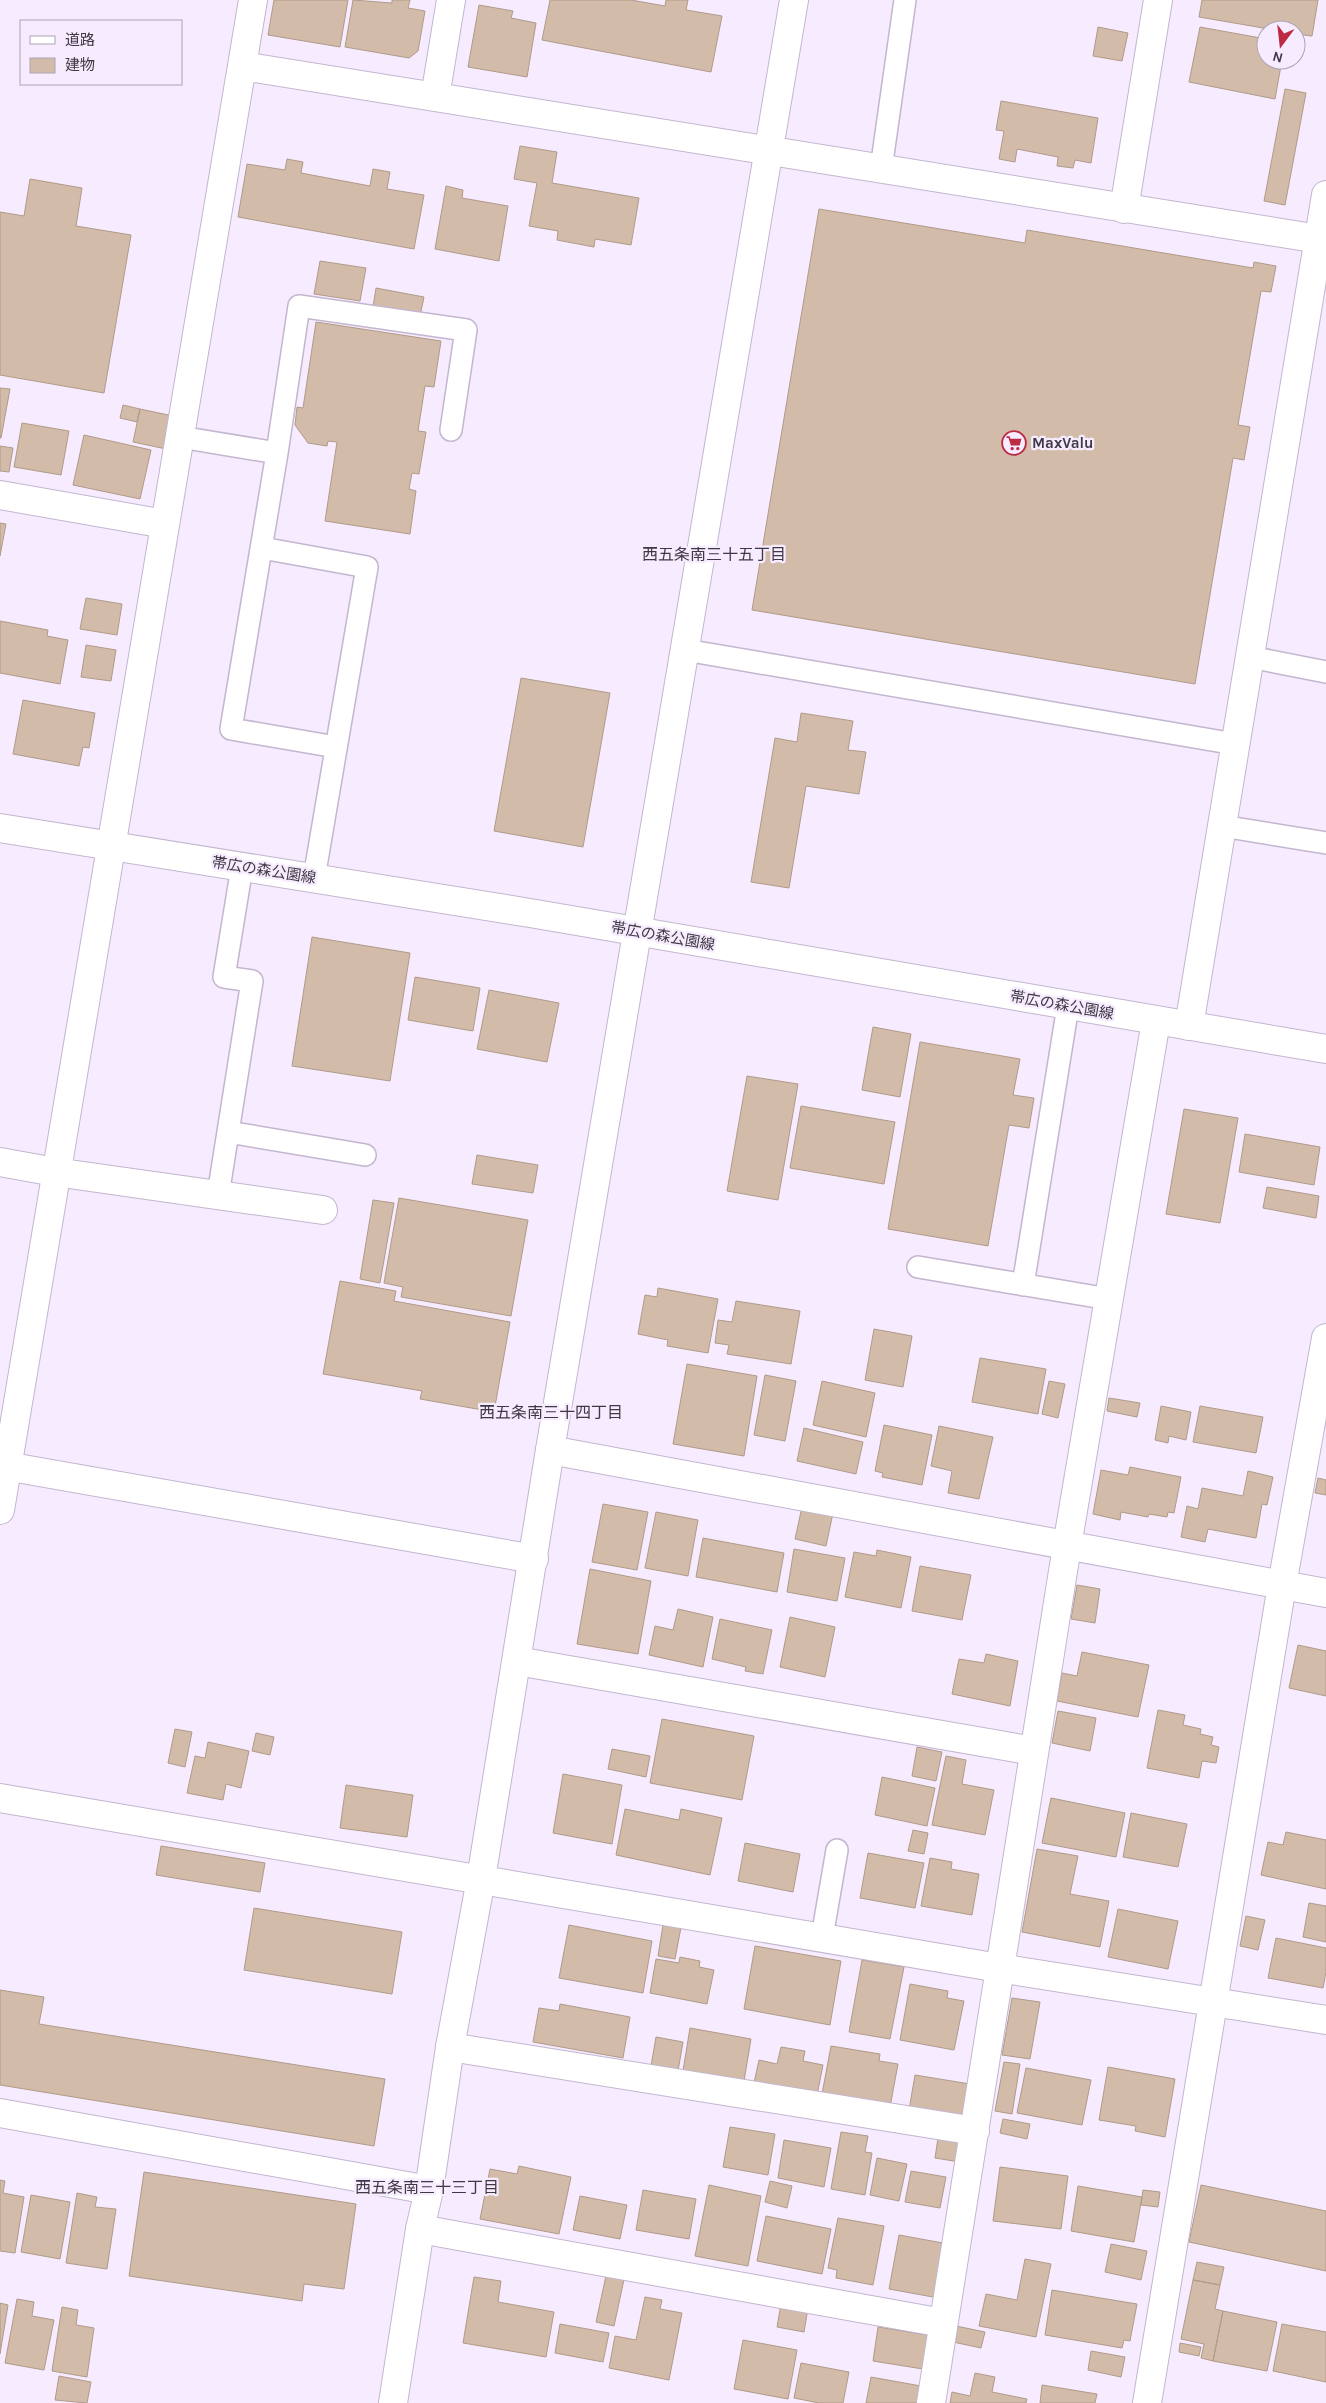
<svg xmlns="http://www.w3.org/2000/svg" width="1326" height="2403" font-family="Karla,'Noto Sans JP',sans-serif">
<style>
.building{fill:#d2bca9;stroke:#b09a88}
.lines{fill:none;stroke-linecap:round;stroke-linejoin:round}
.service-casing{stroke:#c3b6ce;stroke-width:24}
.minor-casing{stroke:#c3b6ce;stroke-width:30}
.tertiary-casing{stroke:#c3b6ce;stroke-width:30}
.secondary-casing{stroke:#c3b6ce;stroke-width:30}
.service{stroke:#fff;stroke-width:21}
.minor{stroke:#fff;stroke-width:28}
.tertiary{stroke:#fff;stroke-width:28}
.secondary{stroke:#fff;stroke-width:28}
.labels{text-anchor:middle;stroke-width:4.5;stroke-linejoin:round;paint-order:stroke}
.poi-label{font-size:15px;font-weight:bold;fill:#3f3943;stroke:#f6ebff;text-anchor:start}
.street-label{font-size:15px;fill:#3f3943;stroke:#f6ebff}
.neighbourhood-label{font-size:16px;fill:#3f3943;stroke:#f6ebff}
</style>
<rect width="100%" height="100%" fill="#f6ebff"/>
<path class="building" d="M274,0H348L340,47L268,35Z
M353,0L392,3V0H410L408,8L425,11L418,51L409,58L345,47Z
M550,0H631L665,6L666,0H688L686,10L722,16L711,72L542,40Z
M1202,0H1318L1312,36L1296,34V30H1275L1199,17Z
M479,5L513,11L511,18L536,23L527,77L468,67Z
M1098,27L1128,33L1122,61L1093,56Z
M1200,27L1266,39V60H1282L1275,99L1189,82Z
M1285,89L1306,93L1285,205L1264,201Z
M1001,101L1098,118L1091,163L1075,160L1073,168L1057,166L1058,157L1017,149L1015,162L999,159L1004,131L996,130Z
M520,146L557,152L552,183L639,198L631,245L595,239L594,247L557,240L558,231L529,226L537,183L514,179Z
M287,159L303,162L301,173L370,186L373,169L390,172L387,189L424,195L414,249L238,217L247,164L285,170Z
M30,179L82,188L76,226L131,235L104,393L0,375V212L24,216Z
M446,186L463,190L462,198L508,206L499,261L435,249Z
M819,209L1025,243L1027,230L1253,268L1254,262L1276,266L1271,292L1261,291L1238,425L1250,427L1244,460L1233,458L1195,684L752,610Z
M320,261L366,268L360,301L314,294Z
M376,288L424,297L420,316L373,307Z
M316,322L441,341L434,387L425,386L418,431L426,432L419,474L412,473L409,489L416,491L410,534L325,521L337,442L328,441L327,446L308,443L295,425L297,407L303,408Z
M0,388L10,389L1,438H0Z
M123,405L140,409L137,422L120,418Z
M140,409L178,417L171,450L133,442Z
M22,423L69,431L61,475L14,467Z
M84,435L151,450L140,499L73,485Z
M0,446L13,448L9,472L0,471Z
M0,523L6,524L0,556Z
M86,598L122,604L117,635L80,629Z
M0,621L48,630L47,636L68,640L60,684L0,673Z
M86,645L116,650L111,681L81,677Z
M521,678L610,693L583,847L494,831Z
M23,700L95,713L89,748L83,747L79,766L13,754Z
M801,713L853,721L848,750L866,752L859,794L806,786L789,888L751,882L775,738L797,742Z
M312,937L410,953L390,1081L292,1066Z
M415,977L480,988L473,1031L408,1020Z
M489,990L559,1003L547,1062L477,1049Z
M873,1027L911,1034L900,1097L862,1090Z
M920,1042L1020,1059L1013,1095L1034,1098L1029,1128L1009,1125L988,1246L888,1229Z
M747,1076L798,1084L778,1200L727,1191Z
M801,1106L895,1122L884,1184L790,1168Z
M1184,1109L1238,1118L1220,1223L1166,1214Z
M1245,1134L1320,1147L1314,1185L1239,1172Z
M477,1155L538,1165L533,1193L472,1184Z
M1267,1187L1319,1196L1316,1218L1263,1208Z
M399,1198L528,1220L511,1316L401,1297L403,1287L384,1283Z
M373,1200L394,1203L380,1283L360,1279Z
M340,1281L396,1291L394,1301L510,1322L494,1412L420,1399L422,1391L323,1374Z
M658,1288L718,1299L708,1353L667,1346L668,1340L638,1334L645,1295L657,1297Z
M736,1301L800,1311L791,1364L727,1354L729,1345L715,1343L718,1320L732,1322Z
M874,1329L912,1336L903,1387L865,1380Z
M980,1358L1046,1369L1038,1414L972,1402Z
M687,1364L757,1376L744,1456L673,1444Z
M765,1375L796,1381L785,1441L754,1435Z
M822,1381L875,1393L866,1437L813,1425Z
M1049,1381L1065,1384L1058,1418L1042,1414Z
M1109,1398L1140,1403L1137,1417L1107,1411Z
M1161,1406L1191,1412L1186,1440L1169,1436L1168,1443L1155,1440Z
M1200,1406L1263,1417L1256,1453L1193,1442Z
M884,1425L932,1435L922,1485L882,1477L883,1473L875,1471Z
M939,1426L993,1437L979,1499L948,1493L952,1471L931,1466Z
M804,1428L863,1442L856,1474L797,1461Z
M1130,1467L1181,1477L1174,1513L1168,1512L1167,1517L1149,1514L1148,1517L1121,1512L1120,1520L1093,1514L1101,1470L1128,1475Z
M1248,1471L1273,1477L1267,1505L1262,1504L1256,1538L1208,1529L1205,1542L1181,1537L1187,1506L1198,1509L1202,1488L1243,1496Z
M1318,1478L1326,1480V1495L1315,1493Z
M603,1504L648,1512L637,1570L592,1562Z
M802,1507L833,1513L826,1546L795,1539Z
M656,1512L698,1520L688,1576L645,1568Z
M703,1538L784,1553L777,1592L696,1577Z
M794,1549L845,1558L837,1601L787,1592Z
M877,1550L911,1557L901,1608L845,1597L854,1552L876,1556Z
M920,1566L971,1575L962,1620L912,1611Z
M590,1569L651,1581L638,1654L577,1644Z
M1077,1585L1100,1589L1095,1623L1071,1619Z
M678,1609L713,1617L703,1667L649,1655L655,1626L673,1630Z
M790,1617L835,1627L825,1677L780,1667Z
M720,1619L772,1630L763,1674L745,1671L746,1667L712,1659Z
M1298,1645L1326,1651V1696L1289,1688Z
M1082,1652L1149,1665L1138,1717L1057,1701L1062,1673L1077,1676Z
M986,1654L1018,1661L1010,1706L952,1694L959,1659L984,1663Z
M1158,1710L1185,1715L1183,1725L1201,1729L1200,1734L1213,1737L1211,1745L1219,1747L1216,1763L1202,1761L1199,1778L1147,1768Z
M1058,1711L1096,1718L1090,1751L1052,1743Z
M662,1719L754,1736L742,1800L650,1783Z
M175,1729L192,1732L185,1767L168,1763Z
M256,1733L274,1737L270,1755L252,1751Z
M208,1742L249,1751L241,1788L226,1784L223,1800L187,1793L195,1756L205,1758Z
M917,1747L942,1752L936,1781L912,1776Z
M612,1749L650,1756L646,1777L608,1769Z
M946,1756L966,1760L962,1784L994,1790L985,1835L932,1825Z
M563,1774L622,1785L612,1844L553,1833Z
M882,1777L935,1788L927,1826L875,1815Z
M346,1785L413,1795L407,1837L340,1828Z
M1051,1798L1125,1813L1116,1857L1042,1843Z
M625,1809L679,1820L681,1809L722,1818L710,1875L616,1855Z
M1131,1813L1187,1824L1178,1867L1123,1857Z
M913,1830L928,1833L924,1854L908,1851Z
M1286,1832L1326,1840V1889L1261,1875L1268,1842L1283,1845Z
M745,1843L800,1854L793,1892L738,1881Z
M161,1846L265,1863L260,1892L156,1875Z
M1037,1849L1078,1856L1070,1894L1109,1901L1100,1947L1022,1932Z
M868,1853L924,1863L915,1908L860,1898Z
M930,1858L952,1862L951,1869L979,1874L972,1915L921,1906Z
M1309,1903L1326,1906V1942L1303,1937Z
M254,1908L402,1932L392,1994L244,1970Z
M1118,1909L1178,1921L1168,1969L1108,1957Z
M1246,1916L1265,1920L1258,1950L1240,1946Z
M664,1919L682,1922L675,1959L658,1956Z
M569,1925L652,1941L643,1993L559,1978Z
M1276,1938L1326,1948V1972L1323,1988L1268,1978Z
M755,1946L841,1961L830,2025L744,2009Z
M680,1957L700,1961L699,1967L714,1970L707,2004L650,1993L656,1959L679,1963Z
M862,1960L904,1967L890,2039L849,2032Z
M910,1984L948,1991L947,1998L964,2001L954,2050L900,2040Z
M0,1990L44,1997L39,2024L385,2079L374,2146L0,2085Z
M1012,1998L1040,2002L1030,2059L1002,2055Z
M560,2004L630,2017L623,2058L533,2042L539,2008L559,2011Z
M690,2028L751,2039L744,2081L683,2071Z
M656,2037L683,2042L678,2071L651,2066Z
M831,2046L880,2054L879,2061L898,2064L890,2107L822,2094Z
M781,2047L805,2051L803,2061L823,2065L817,2095L754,2083L759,2060L777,2064Z
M1004,2062L1020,2064L1012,2114L995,2111Z
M1108,2067L1175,2079L1165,2137L1135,2131L1136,2126L1099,2120Z
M1026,2068L1091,2080L1082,2125L1017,2113Z
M915,2075L970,2084L964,2119L909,2110Z
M1003,2119L1030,2124L1027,2139L1000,2133Z
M730,2127L775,2134L768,2175L723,2167Z
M841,2132L868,2136L865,2152L872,2153L865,2195L831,2189Z
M938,2138L964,2142L960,2162L935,2158Z
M784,2140L831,2148L824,2187L778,2178Z
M877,2158L907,2164L899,2201L870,2195Z
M519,2166L571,2177L559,2234L480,2219L490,2169L517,2174Z
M1000,2167L1068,2176L1061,2229L993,2221Z
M911,2171L946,2177L940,2208L905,2202Z
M144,2172L356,2204L344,2289L304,2284L302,2301L129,2276Z
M0,2180L5,2181L3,2193L24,2197L15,2253L0,2251Z
M770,2181L792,2186L787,2208L765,2202Z
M709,2185L761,2196L748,2266L695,2256Z
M1201,2185L1326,2211V2271L1189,2242Z
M1078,2186L1142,2197L1134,2242L1071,2231Z
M643,2190L696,2199L689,2239L636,2230Z
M1143,2190L1160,2192L1158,2207L1141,2205Z
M77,2193L97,2197L95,2207L116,2209L107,2269L66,2263Z
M31,2195L70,2202L60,2259L21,2252Z
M580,2196L627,2205L620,2239L573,2230Z
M766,2216L831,2229L822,2274L757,2261Z
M838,2218L884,2226L873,2285L836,2278L837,2270L828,2268Z
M899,2235L954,2245L944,2299L889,2289Z
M1111,2244L1147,2251L1141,2280L1105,2272Z
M1025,2259L1051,2264L1036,2337L979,2326L986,2294L1017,2300Z
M1197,2262L1224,2267L1220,2285L1193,2280Z
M607,2271L625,2275L614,2326L596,2322Z
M474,2277L501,2281L498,2302L554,2312L546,2357L463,2343Z
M1193,2280L1220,2285L1215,2309L1223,2311L1213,2361L1201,2358L1204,2344L1181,2339Z
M1052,2290L1137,2304L1130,2341L1124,2340L1122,2348L1045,2335Z
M645,2297L662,2300L660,2309L682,2313L669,2380L609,2368L615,2336L636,2340Z
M17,2299L34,2302L32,2316L54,2320L44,2370L5,2363Z
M0,2303L8,2305L0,2354Z
M781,2304L808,2308L804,2332L777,2327Z
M62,2307L78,2310L76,2325L94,2328L87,2377L52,2371Z
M1223,2311L1277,2322L1267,2371L1213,2361Z
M560,2324L609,2333L603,2362L555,2353Z
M1282,2324L1326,2332V2382L1273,2371Z
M956,2326L985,2332L981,2348L953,2342Z
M878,2327L928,2335L923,2369L873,2361Z
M743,2340L797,2350L788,2399L734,2389Z
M1180,2343L1201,2347L1199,2356L1179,2352Z
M1091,2351L1125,2357L1121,2377L1088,2370Z
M801,2363L849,2372L843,2403H819L794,2398Z
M975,2373L995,2377L992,2392L1027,2399L1026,2403H950L952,2392L970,2396Z
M59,2376L91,2382L87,2403L55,2400Z
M871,2377L921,2386L918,2403H866Z
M1042,2385L1097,2394L1095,2403H1040Z"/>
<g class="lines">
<g class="service-casing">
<path id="service" d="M881,169L905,0
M180,437L277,453L231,729L336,747
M277,453L299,306L466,330L451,430
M262,548L367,567L314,878
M685,650L1235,744
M1250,657L1326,672
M1222,826L1326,843
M242,867L224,977L252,981L228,1132L365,1155
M218,1195L228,1132
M918,1267L1109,1299
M1023,1285L1068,1006
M822,1937L837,1850"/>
</g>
<g class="minor-casing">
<path id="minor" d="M242,66L1319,239
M435,97L451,0
M1124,209L1158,0
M0,495L165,524
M1189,1026L1326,195
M0,1162L55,1172L323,1210
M550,1450L1326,1593
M0,1465L534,1559
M0,1510L253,0
M517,1661L1034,1751
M0,1798L999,1968L1326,2020
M450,2047L975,2131
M0,2113L429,2190
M420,2229L943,2323
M931,2403L1067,1546L1156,1021
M1147,2403L1282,1585L1326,1338"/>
</g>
<g class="tertiary-casing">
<path id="tertiary" d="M393,2403L420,2229L429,2190L450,2047L481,1879L550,1450L794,0"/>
</g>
<g class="secondary-casing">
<path id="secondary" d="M0,828L530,913L1326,1049"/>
</g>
<use href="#service" class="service"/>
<use href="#minor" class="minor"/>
<use href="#tertiary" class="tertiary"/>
<use href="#secondary" class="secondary"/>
</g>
<defs>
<g id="supermarket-ring" transform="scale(1.25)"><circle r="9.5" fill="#f6ebff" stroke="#bc2b42" stroke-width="1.5"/><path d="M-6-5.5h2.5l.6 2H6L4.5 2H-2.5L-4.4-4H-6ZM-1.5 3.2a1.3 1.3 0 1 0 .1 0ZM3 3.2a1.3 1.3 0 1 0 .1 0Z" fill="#bc2b42"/></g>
</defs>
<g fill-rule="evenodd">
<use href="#supermarket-ring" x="1014" y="443"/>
</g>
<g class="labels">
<g class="poi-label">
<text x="1032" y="448">MaxValu</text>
</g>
<g class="street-label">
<text transform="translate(264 870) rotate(9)" y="5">帯広の森公園線</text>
<text transform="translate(663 936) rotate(10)" y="5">帯広の森公園線</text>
<text transform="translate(1062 1005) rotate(10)" y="5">帯広の森公園線</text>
</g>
<g class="neighbourhood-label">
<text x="714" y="560">西五条南三十五丁目</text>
<text x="551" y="1418">西五条南三十四丁目</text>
<text x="427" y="2193">西五条南三十三丁目</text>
</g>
</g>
<rect x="20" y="20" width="162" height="65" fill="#f6ebff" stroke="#ada4b4"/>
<rect x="30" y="36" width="25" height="8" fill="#ffffff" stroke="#ada4b4"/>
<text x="65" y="45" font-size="15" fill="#3f3943">道路</text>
<rect x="30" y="58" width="25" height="15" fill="#d2bca9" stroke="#ada4b4"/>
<text x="65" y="70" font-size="15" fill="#3f3943">建物</text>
<g transform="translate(1281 45) rotate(195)"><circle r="24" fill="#f6ebff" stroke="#ada4b4"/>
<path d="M0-4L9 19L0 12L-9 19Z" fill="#bc2b42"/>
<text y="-8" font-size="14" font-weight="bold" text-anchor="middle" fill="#3f3943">N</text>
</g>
</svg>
